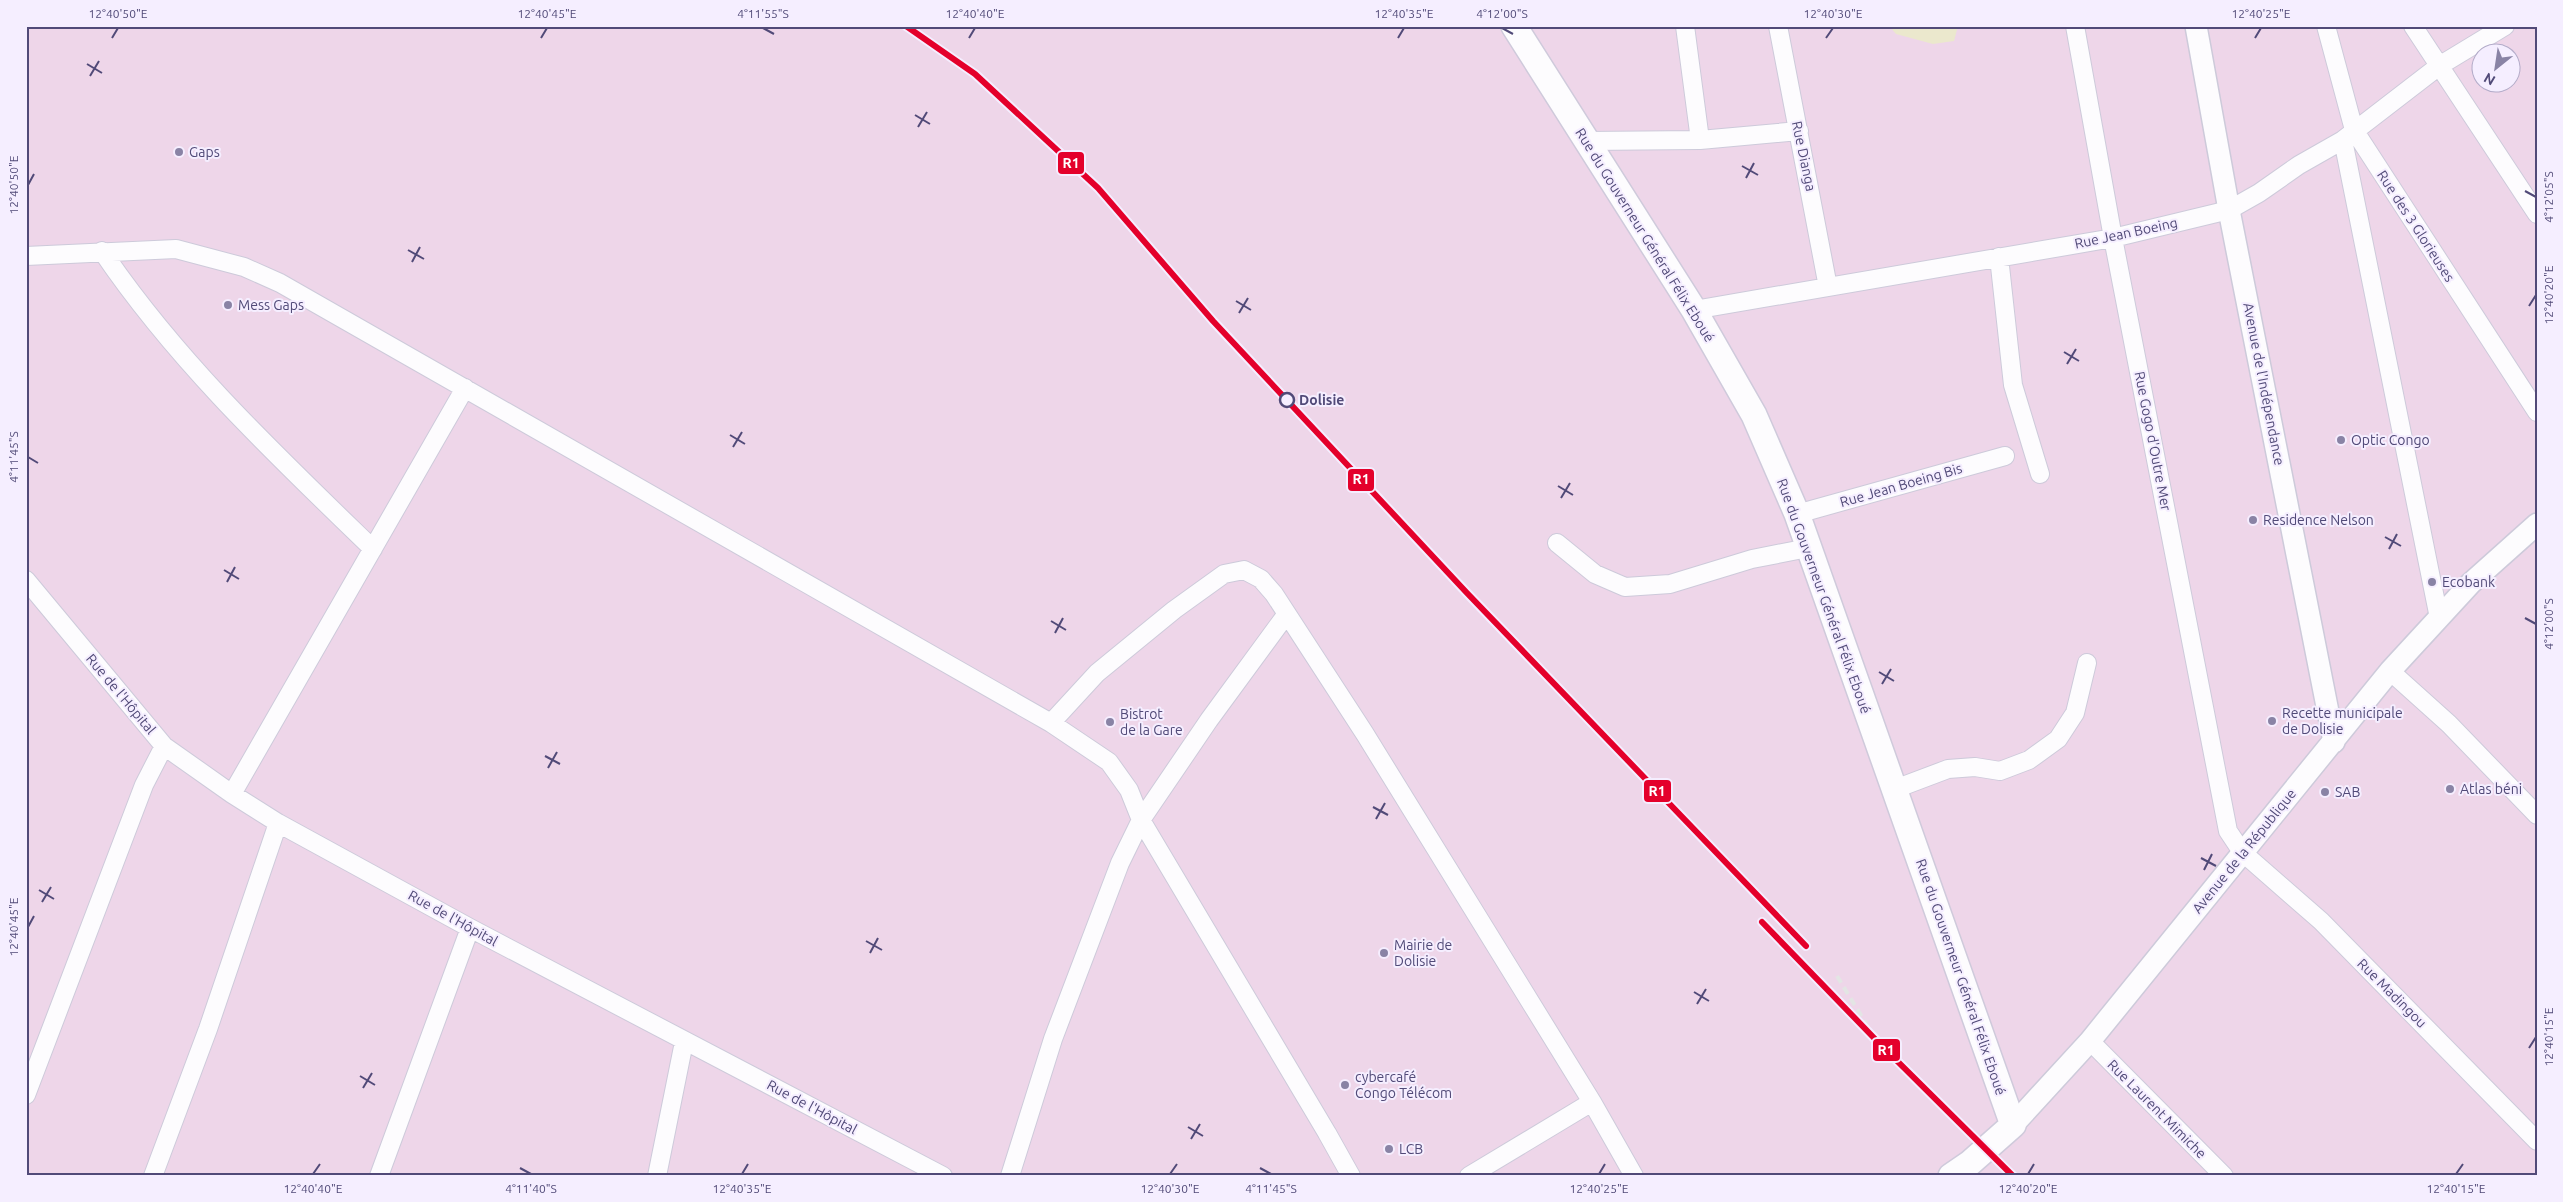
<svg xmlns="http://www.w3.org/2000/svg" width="2563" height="1202" font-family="Ubuntu,sans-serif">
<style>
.green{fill:#eed6e9;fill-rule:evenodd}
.water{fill:#ebe8cd}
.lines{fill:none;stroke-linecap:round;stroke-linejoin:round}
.minor-casing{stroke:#cdcada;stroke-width:20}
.tertiary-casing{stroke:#cdcada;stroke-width:24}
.secondary-casing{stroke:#cfcadb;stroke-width:28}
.minor{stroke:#fdfcfe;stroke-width:18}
.tertiary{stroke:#fdfcfe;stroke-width:21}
.secondary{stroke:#fdfcfe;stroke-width:25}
.rail{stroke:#e3e5e4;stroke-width:4;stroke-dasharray:8 5;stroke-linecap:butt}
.rail-1-casing{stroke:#f5eeff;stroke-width:10}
.rail-1{stroke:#e4002b;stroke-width:6}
.ticks{fill:none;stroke:#514a78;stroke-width:2}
.poi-dot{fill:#8983a5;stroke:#f5eeff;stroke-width:2}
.stop-dot{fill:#f5eeff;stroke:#514a78;stroke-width:2.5}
.labels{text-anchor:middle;stroke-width:4;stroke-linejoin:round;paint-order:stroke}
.poi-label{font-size:14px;fill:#514a78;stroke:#f5eeff;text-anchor:start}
.street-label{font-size:14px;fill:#514a78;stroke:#f5eeff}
.stop-label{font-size:14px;font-weight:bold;fill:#514a78;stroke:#f5eeff;text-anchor:start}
.line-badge{stroke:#f5eeff;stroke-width:2}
.badge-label{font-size:14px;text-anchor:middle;font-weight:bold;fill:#fff}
.neatline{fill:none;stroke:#514a78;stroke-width:2}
.ticks-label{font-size:12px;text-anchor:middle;fill:#514a78}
</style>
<rect width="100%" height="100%" fill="#f1ecf8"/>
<path class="green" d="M26,26H2537V1176H26ZM2480,52H2510V82H2480Z"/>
<path class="water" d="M1889,26H1958L1954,41L1933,44L1896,34Z"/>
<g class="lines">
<g class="minor-casing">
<path id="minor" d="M1685,26L1700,140
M1778,26L1828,287
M2075,26L2113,238L2228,831L2242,852L2321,921L2537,1141
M2326,26L2354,130L2537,412
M2413,26L2537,214
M2343,140L2439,618
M1586,141L1700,140L1799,131
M102,251C177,362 277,456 373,549
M26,256L176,249L244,267L280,283L1051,723L1109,762L1129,790L1141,820L1327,1133L1351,1176
M1999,257L2013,385L2040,474
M1694,310L2113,238L2229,210L2259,193L2299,165L2343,140L2439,66L2505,26
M1797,514L2005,456
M1557,543L1595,574L1625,587L1670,584L1752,559L1808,548
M26,580L164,746L232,794L278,823L470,928L943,1176
M2390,671L2449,724L2537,815
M1051,723L1097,673L1174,610L1224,574L1244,570L1261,579L1274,594L1365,734L1592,1102L1634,1176
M1895,789L1948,769L1975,767L2000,771L2029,760L2058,739L2075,713L2087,663
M232,794L465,388
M2090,1041L2224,1176
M26,1095L144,785L164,746
M153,1176L208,1029L278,823
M379,1176L470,928
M657,1176L684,1042
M1010,1176L1053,1039L1120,863L1141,820L1209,720L1286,615
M1469,1176L1592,1102"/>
</g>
<g class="tertiary-casing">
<path id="tertiary" d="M2196,26L2229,210L2334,742
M2013,1125L2090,1041L2390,671L2471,583L2537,524"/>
</g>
<g class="secondary-casing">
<path id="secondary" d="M1514,26L1694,310L1754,415L1797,514L2013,1125L1970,1163L1951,1176"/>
</g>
<use href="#minor" class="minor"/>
<use href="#tertiary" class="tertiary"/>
<use href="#secondary" class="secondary"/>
<path class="rail" d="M1152,252L1467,593L1806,946
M1837,976L1876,1040"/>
<g class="rail-1-casing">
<path id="rail-1" d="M906,26L975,74L1098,188L1213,321L1467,593L1806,946
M1762,922L1876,1040L2013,1176"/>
</g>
<use href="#rail-1" class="rail-1"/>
</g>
<path class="ticks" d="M763,28L774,34M1502,28L1513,34M112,38L118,28M541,38L547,28M969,38L975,28M1398,38L1404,28M1826,38L1833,28M2255,38L2261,28M87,64L102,73M90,76L99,61M915,115L930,124M918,127L927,112M1742,166L1758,175M1746,178L1754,163M28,185L34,174M2525,191L2536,197M408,250L424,259M412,262L420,247M1236,301L1251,310M2529,306L2536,295M1239,313L1248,298M2064,352L2079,361M2067,364L2076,349M730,435L745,444M733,447L742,432M28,457L38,463M1558,486L1573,495M1561,498L1570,483M2385,537L2401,546M2389,549L2397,534M224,570L239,579M227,582L235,567M2525,618L2536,624M1051,621L1066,630M1055,633L1063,618M1879,672L1894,681M1882,684L1891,669M545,756L560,764M548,768L557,752M1373,807L1388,815M1376,819L1385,803M2201,858L2216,866M2204,870L2212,854M39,890L54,899M42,902L51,887M28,927L34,916M866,941L882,950M870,953L878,938M1694,992L1709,1001M1697,1004L1706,989M2529,1048L2536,1037M360,1076L375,1085M363,1088L372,1073M1188,1127L1203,1136M1191,1139L1200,1124M520,1168L531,1174M1260,1168L1271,1174M313,1174L320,1164M742,1174L748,1164M1170,1174L1177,1164M1599,1174L1605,1164M2028,1174L2034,1164M2456,1174L2463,1164"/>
<g class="poi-dot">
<circle cx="179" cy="152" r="5"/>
<circle cx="228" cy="305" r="5"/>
<circle cx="2341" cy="440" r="5"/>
<circle cx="2253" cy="520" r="5"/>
<circle cx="2432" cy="582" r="5"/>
<circle cx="2272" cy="721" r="5"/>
<circle cx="1110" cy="722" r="5"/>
<circle cx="2450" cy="789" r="5"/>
<circle cx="2325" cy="792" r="5"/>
<circle cx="1384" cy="953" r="5"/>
<circle cx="1345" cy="1085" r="5"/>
<circle cx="1389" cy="1149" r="5"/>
</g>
<circle class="stop-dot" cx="1287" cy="400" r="7"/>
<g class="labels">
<g class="poi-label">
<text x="189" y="157">Gaps</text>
<text x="238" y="310">Mess Gaps</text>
<text x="2351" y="445">Optic Congo</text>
<text x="2263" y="525">Residence Nelson</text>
<text x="2442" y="587">Ecobank</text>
<text x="2282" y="718">Recette municipale<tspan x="2282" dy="16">de Dolisie</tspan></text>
<text x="1120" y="719">Bistrot<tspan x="1120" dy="16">de la Gare</tspan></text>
<text x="2460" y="794">Atlas béni</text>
<text x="2335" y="797">SAB</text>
<text x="1394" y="950">Mairie de<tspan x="1394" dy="16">Dolisie</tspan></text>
<text x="1355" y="1082">cybercafé<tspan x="1355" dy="16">Congo Télécom</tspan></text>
<text x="1399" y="1154">LCB</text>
</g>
<g class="street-label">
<text transform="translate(1804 156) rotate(78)" y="5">Rue Dianga</text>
<text transform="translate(2416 226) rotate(57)" y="5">Rue des 3 Glorieuses</text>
<text transform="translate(2126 233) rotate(-12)" y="5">Rue Jean Boeing</text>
<text transform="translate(1645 235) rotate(58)" y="5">Rue du Gouverneur Général Félix Eboué</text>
<text transform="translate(2264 384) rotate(79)" y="5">Avenue de l'Indépendance</text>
<text transform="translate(2153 441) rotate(79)" y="5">Rue Gogo d'Outre Mer</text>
<text transform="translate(1901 485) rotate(-16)" y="5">Rue Jean Boeing Bis</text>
<text transform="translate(1824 596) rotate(70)" y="5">Rue du Gouverneur Général Félix Eboué</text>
<text transform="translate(121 694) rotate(50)" y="5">Rue de l'Hôpital</text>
<text transform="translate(2244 851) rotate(-51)" y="5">Avenue de la République</text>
<text transform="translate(453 918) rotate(29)" y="5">Rue de l'Hôpital</text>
<text transform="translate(1961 977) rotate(71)" y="5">Rue du Gouverneur Général Félix Eboué</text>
<text transform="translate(2392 993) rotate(45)" y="5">Rue Madingou</text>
<text transform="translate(812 1107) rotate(28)" y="5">Rue de l'Hôpital</text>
<text transform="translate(2157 1109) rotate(45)" y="5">Rue Laurent Mimiche</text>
</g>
<g class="stop-label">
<text x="1299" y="405">Dolisie</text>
</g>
</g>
<g class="line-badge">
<rect x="1057" y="151" width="28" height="24" rx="5" fill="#e4002b"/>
<rect x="1347" y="468" width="28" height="24" rx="5" fill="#e4002b"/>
<rect x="1643" y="779" width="29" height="24" rx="5" fill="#e4002b"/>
<rect x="1872" y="1038" width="29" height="24" rx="5" fill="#e4002b"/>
</g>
<g class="badge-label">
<text x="1071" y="168">R1</text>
<text x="1361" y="484">R1</text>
<text x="1657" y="796">R1</text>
<text x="1886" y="1055">R1</text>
</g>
<rect width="2563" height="1202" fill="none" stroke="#f5eeff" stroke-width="55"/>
<g transform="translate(2496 68) rotate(210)"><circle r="24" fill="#f5eeff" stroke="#b3acc9"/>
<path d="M0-4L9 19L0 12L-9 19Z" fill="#8983a5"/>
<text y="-8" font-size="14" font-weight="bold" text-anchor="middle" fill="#514a78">N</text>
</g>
<rect x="28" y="28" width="2508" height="1146" class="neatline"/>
<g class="ticks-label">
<text x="118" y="18">12°40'50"E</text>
<text x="547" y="18">12°40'45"E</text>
<text x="763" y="18">4°11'55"S</text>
<text x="975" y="18">12°40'40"E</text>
<text x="1404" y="18">12°40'35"E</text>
<text x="1502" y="18">4°12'00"S</text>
<text x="1833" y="18">12°40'30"E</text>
<text x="2261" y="18">12°40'25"E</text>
<text transform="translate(14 185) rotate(-90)" y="4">12°40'50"E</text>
<text transform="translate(2549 197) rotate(-90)" y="4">4°12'05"S</text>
<text transform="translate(2549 295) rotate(-90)" y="4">12°40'20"E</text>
<text transform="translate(14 457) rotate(-90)" y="4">4°11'45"S</text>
<text transform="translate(2549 624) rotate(-90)" y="4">4°12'00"S</text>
<text transform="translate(14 927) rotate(-90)" y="4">12°40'45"E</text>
<text transform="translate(2549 1037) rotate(-90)" y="4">12°40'15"E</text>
<text x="313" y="1193">12°40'40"E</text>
<text x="531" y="1193">4°11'40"S</text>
<text x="742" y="1193">12°40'35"E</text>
<text x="1170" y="1193">12°40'30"E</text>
<text x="1271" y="1193">4°11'45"S</text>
<text x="1599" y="1193">12°40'25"E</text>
<text x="2028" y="1193">12°40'20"E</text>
<text x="2456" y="1193">12°40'15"E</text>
</g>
</svg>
